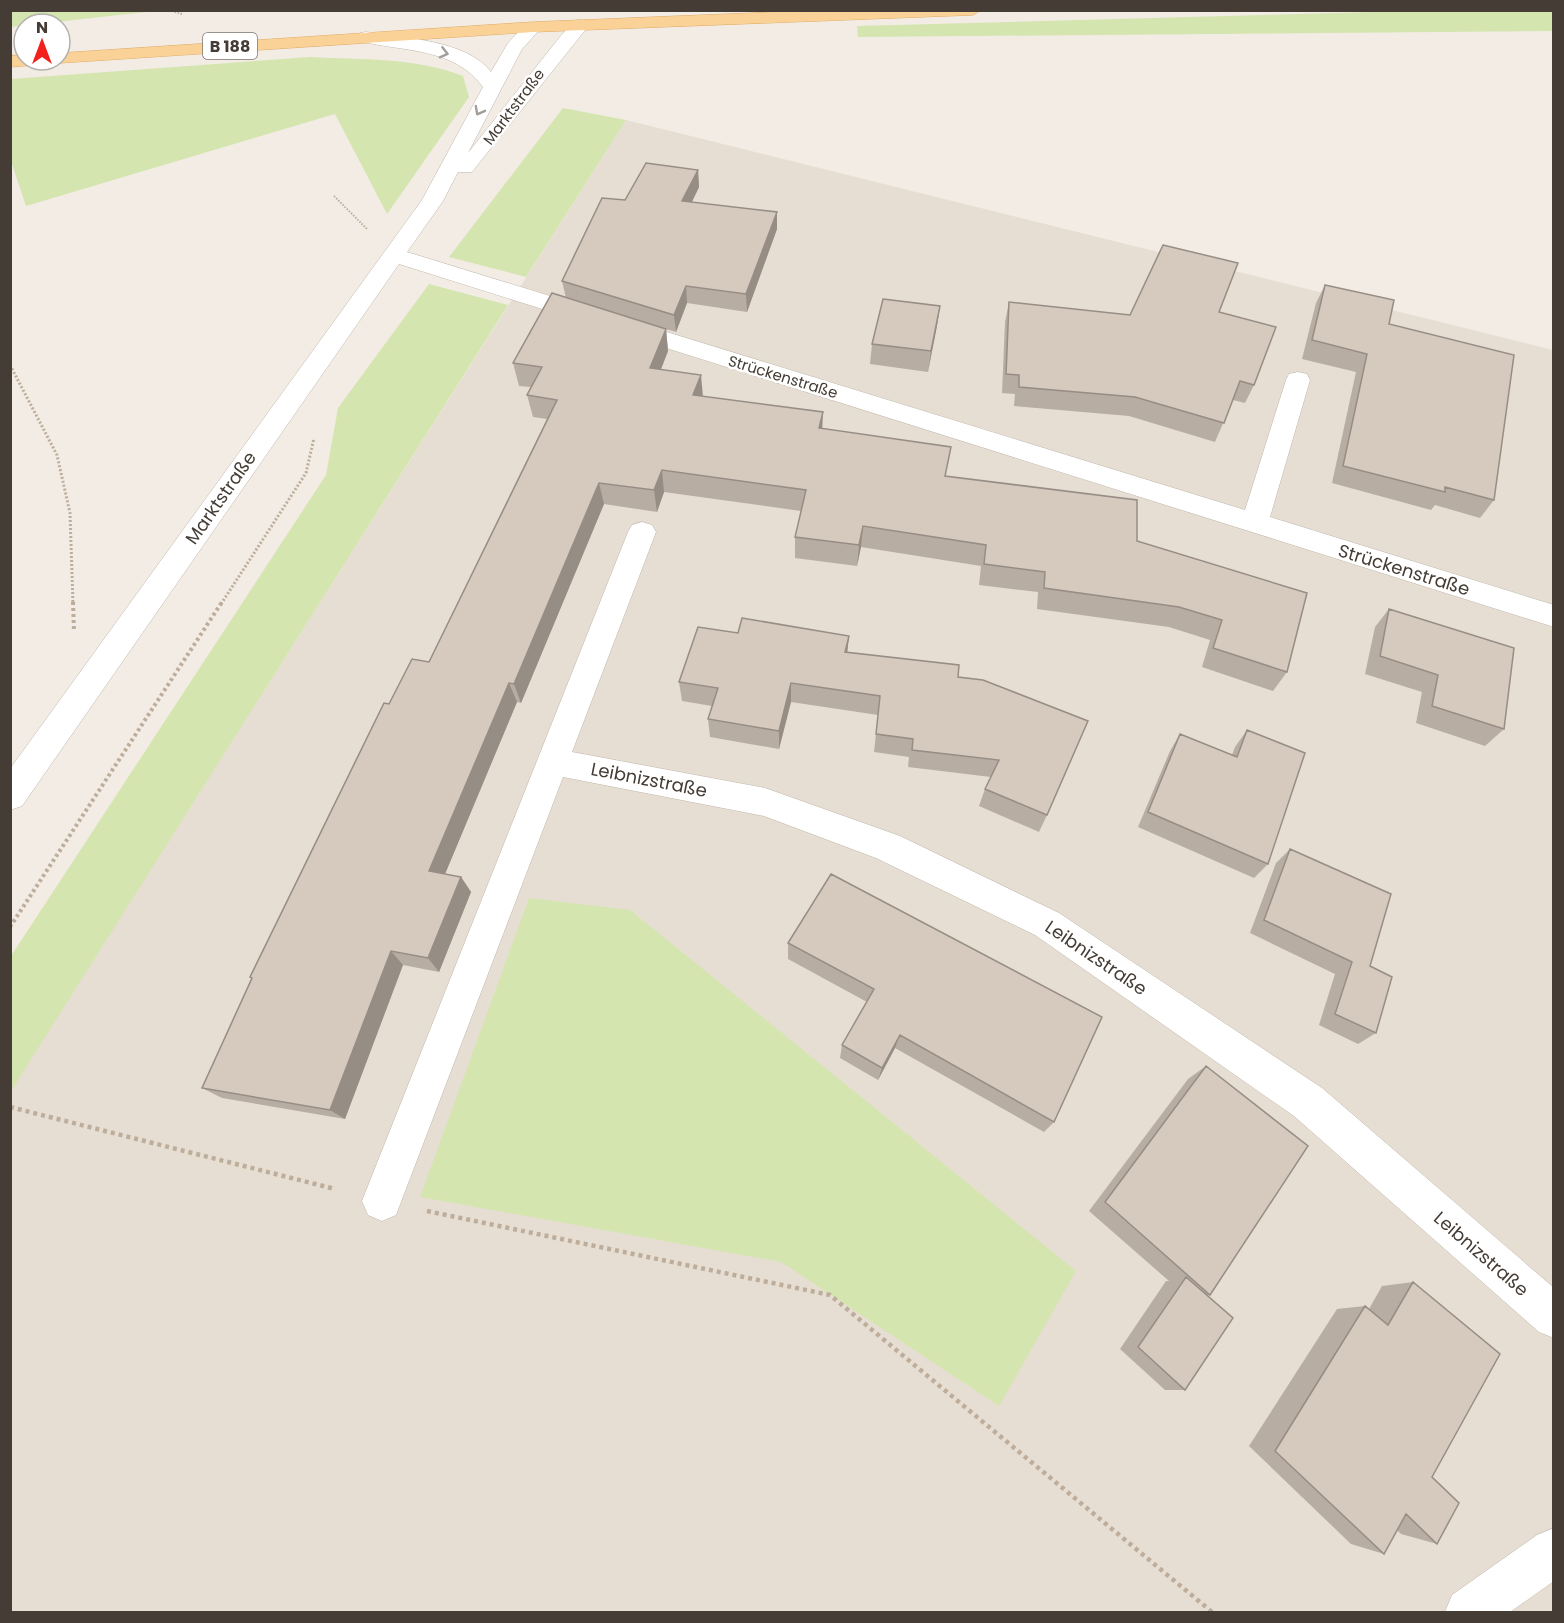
<svg xmlns="http://www.w3.org/2000/svg" width="1564" height="1623" font-family="Poppins,sans-serif">
<style>
.residential{fill:#e6ded3}
.green{fill:#d4e5af}
.lines{fill:none;stroke-linecap:round;stroke-linejoin:round}
.minor-casing{stroke:#c0b6ab;stroke-width:1}
.major-casing{stroke:#dfab66;stroke-width:1}
.path-far3{stroke:#bead9a;stroke-width:2;stroke-dasharray:1.5 1.5;stroke-linecap:butt}
.path-far2{stroke:#bead9a;stroke-width:3;stroke-dasharray:2 2;stroke-linecap:butt}
.path-far1{stroke:#bead9a;stroke-width:4;stroke-dasharray:3 3;stroke-linecap:butt}
.path{stroke:#bead9a;stroke-width:4.5;stroke-dasharray:4 4;stroke-linecap:butt}
.minor{fill:#fff;fill-rule:evenodd}
.major{fill:#fad196;fill-rule:evenodd}
.wall{fill:#b8ada3}
.shaded-wall{fill:#968d85}
.building{fill:#d6c9be;stroke:#968d85;stroke-width:1.5}
.oneway{stroke:#a29e9a}
.labels{text-anchor:middle;stroke-width:5;stroke-linejoin:round;paint-order:stroke}
.far-street-label{font-size:15px;fill:#443c35;stroke:#fff}
.shield{fill:#fff;stroke:#7c7672;stroke-width:1.5}
.shield-label{font-size:16px;font-weight:bold;fill:#443c35}
.street-label{font-size:18px;fill:#443c35;stroke:#fff}
</style>
<rect width="100%" height="100%" fill="#f2ece5"/>
<path class="residential" d="M626,120L1553,350V1612H11L10,1091Z"/>
<path class="green" d="M1448,10L1553,11V31L858,37L857,26Z
M10,11L11,10L155,11L11,27Z
M310,57C362,60 414,57 463,76L469,97L387,214L335,114L26,206L11,161V79Z
M563,108L626,120L526,277L449,257Z
M429,284L508,305L11,1091V956L326,475L338,408Z
M529,898L630,910L1076,1271L999,1406L781,1262L420,1197Z"/>
<g class="lines">
<g class="minor-casing">
<path id="minor" d="M580,20L589,25L586,29L472,172H458L443,201L407,252L1245,510L1286,380L1289,374L1298,372L1307,374L1310,380L1270,517L1554,605V627L399,264L22,806L10,810V769L422,200L483,87C454,47 403,52 360,41L357,37L360,33L366,32C403,38 467,40 491,72L508,43L527,23H539L542,27L522,49L468,153L559,38L574,21Z
M642,522L652,525L656,532L572,752L765,788L900,836L1059,913L1322,1088L1554,1288V1338L1539,1332L1294,1116L1035,935L876,858L764,816L563,777L396,1215L382,1221L368,1215L362,1201L628,532L632,525Z
M1554,1528V1581L1510,1612H1445L1452,1595L1537,1535Z"/>
</g>
<g class="major-casing">
<path id="major" d="M825,10H981L973,15L533,32L60,63L52,60H60V53L533,22Z
M24,55V60H44L35,65L10,67V56Z"/>
</g>
<path class="path-far3" d="M169,10L182,14
M334,196L367,229"/>
<path class="path-far2" d="M10,365L57,455L70,513L73,604
M221,604L306,473L314,438"/>
<path class="path-far1" d="M73,602L74,631
M10,927L222,602"/>
<path class="path" d="M10,1107L335,1189
M427,1211L830,1295L1212,1612"/>
<use href="#minor" class="minor"/>
<use href="#major" class="major"/>
</g>
<path class="wall" d="M698,170L699,187L692,202L777,212V229L747,312L687,303L676,332L666,329L668,351L661,369L703,396L822,428L945,476L1137,541L1287,672L1273,691L1202,667L1210,640L1169,627L1037,609L1038,592L979,585L981,566L861,547L857,566L795,558V537L801,511L664,492L657,512L604,504L521,703L517,702L445,874L461,877L471,892L439,972L403,965L345,1119L222,1098L202,1088L252,978L250,977L389,704L429,662L547,419L533,417L527,395L531,387L519,386L513,363L566,298L562,281L625,200Z
M1325,285L1389,324L1494,500L1480,518L1435,505L1431,510L1332,483L1356,372L1302,359L1316,303Z
M1009,302L1130,315L1219,312L1254,385L1245,403L1233,400L1215,442L1129,416L1014,406L1015,394L1002,393L1005,322Z
M940,306L928,372L870,364L872,344Z
M1389,609L1504,729L1485,746L1416,723L1422,692L1365,674L1375,627Z
M738,633L849,636L847,652L958,677L1047,815L1039,832L979,806L985,789L991,777L908,767L909,757L874,752L878,715L791,702L779,749L710,737L708,719L712,706L682,701L679,682Z
M1247,730L1268,864L1254,878L1138,827L1170,751L1180,734L1232,755L1235,747Z
M1290,849L1370,966L1376,1033L1358,1044L1319,1025L1335,974L1250,933L1276,863Z
M831,874L1054,1122L1044,1132L895,1048L878,1080L840,1058L842,1045L867,1002L788,959V943Z
M1206,1066L1210,1295H1207L1185,1390H1165L1120,1349L1166,1281H1169L1089,1211L1188,1079Z
M1413,1282L1432,1477L1437,1544L1401,1534L1397,1530L1384,1554L1351,1544L1249,1446L1337,1309L1365,1306L1369,1309L1382,1286Z"/>
<path class="shaded-wall" d="M698,170L699,187L684,218L682,201Z
M777,212V229L747,312L746,294Z
M686,286L687,303L676,332L674,315Z
M940,306L937,326L928,372L931,351Z
M666,329L668,351L653,390L650,368Z
M701,375L703,397L693,395Z
M823,412L822,434L819,428Z
M662,470L664,492L657,512L654,490Z
M599,483L604,504L521,703L514,684Z
M863,526L861,547L857,566L859,545Z
M849,636L847,655L845,652Z
M509,683L517,702L440,886L429,871Z
M791,683V702L779,749V731Z
M461,877L471,892L439,972L428,958Z
M391,951L403,965L345,1119L330,1110Z
M900,1035L895,1048L878,1080L882,1068Z"/>
<path class="building" d="M646,163L698,170L682,201L777,212L746,294L686,286L674,315L562,281L602,198L625,200Z
M1163,245L1238,263L1219,312L1276,327L1254,385L1240,381L1224,423L1135,397L1019,387V375L1006,374L1009,302L1130,315Z
M1325,285L1394,300L1389,324L1514,355L1494,500L1445,487V492L1343,466L1367,354L1312,340Z
M552,293L666,329L650,368L701,375L693,395L823,412L819,428L951,447L945,476L1137,500V541L1307,593L1287,672L1213,648L1222,620L1179,607L1044,588L1045,572L984,564L986,545L863,526L859,545L795,537L806,490L662,470L654,490L599,483L514,684L509,683L429,871L461,877L428,958L391,951L330,1110L202,1088L252,978L250,977L384,703L389,704L412,659L429,662L557,400L527,395L542,367L513,363Z
M883,299L940,306L931,351L872,344Z
M1389,609L1514,648L1504,729L1432,706L1438,675L1380,656Z
M742,618L849,636L845,652L959,665L958,677L983,680L1088,721L1047,815L985,789L999,760L912,750L913,739L876,734L880,696L791,683L779,731L708,719L718,688L679,682L698,627L738,633Z
M1247,730L1305,753L1268,864L1148,812L1180,734L1237,757Z
M1290,849L1391,894L1370,966L1392,977L1376,1033L1335,1014L1352,962L1264,920Z
M831,874L1102,1017L1054,1122L900,1035L882,1068L842,1045L874,989L788,943Z
M1206,1066L1308,1146L1210,1295L1105,1202Z
M1186,1277L1233,1318L1185,1390L1138,1347Z
M1413,1282L1500,1354L1432,1477L1459,1503L1437,1544L1406,1514L1384,1554L1275,1451L1365,1306L1388,1325Z"/>
<defs><path id="oneway-chevron" d="M-2-3.5L2.5 0L-2 3.5" fill="none" stroke-width="1.6" stroke-linecap="round" stroke-linejoin="round" transform="scale(1.5)"/></defs>
<g class="oneway">
<use href="#oneway-chevron" transform="translate(444 53) rotate(14)"/>
<use href="#oneway-chevron" transform="translate(479 111) rotate(118)"/>
</g>
<g class="labels">
<g class="far-street-label">
<text transform="translate(514 107) rotate(-53)" y="5">Marktstraße</text>
<text transform="translate(783 377) rotate(17)" y="5">Strückenstraße</text>
</g>
<rect class="shield" x="203" y="33" width="54" height="26" rx="4.5"/>
<g class="shield-label">
<text x="230" y="52">B 188</text>
</g>
<g class="street-label">
<text transform="translate(221 498) rotate(-55)" y="6">Marktstraße</text>
<text transform="translate(1404 570) rotate(17)" y="6">Strückenstraße</text>
<text transform="translate(649 780) rotate(11)" y="6">Leibnizstraße</text>
<text transform="translate(1096 958) rotate(34)" y="6">Leibnizstraße</text>
<text transform="translate(1481 1254) rotate(41)" y="6">Leibnizstraße</text>
</g>
</g>
<rect width="1564" height="1623" fill="none" stroke="#443c35" stroke-width="24"/>
<g transform="translate(42 42)"><circle r="28" fill="#ffffff" stroke="#b4b1ae" stroke-width="1.5"/>
<path d="M0-4.5L10 22L0 15L-10 22Z" fill="#f2211c"/>
<text y="-9" font-size="16" font-weight="bold" text-anchor="middle" fill="#443c35">N</text>
</g>
</svg>
